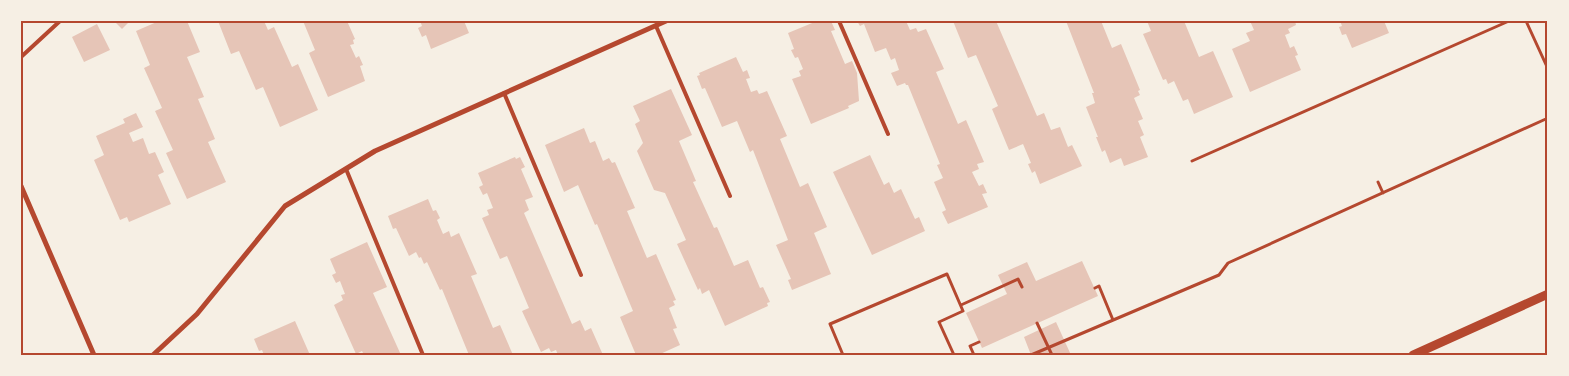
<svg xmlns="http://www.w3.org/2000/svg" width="1569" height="376" font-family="'Nunito Sans',sans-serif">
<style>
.building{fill:#e6c5b7}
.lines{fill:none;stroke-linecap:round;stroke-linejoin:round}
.path{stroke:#b5482f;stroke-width:3}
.service{stroke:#b5482f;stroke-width:4}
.minor{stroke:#b5482f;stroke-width:5}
.tertiary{stroke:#b5482f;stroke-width:9}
.neatline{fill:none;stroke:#b5482f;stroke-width:2}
</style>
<rect width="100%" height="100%" fill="#f6efe4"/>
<path class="building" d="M114,21H130L122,29Z
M159,21H187L200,52L187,57L204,97L198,99L215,139L208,142L226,182L187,199L166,153L173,150L155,111L162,108L144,68L150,65L136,31Z
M218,21H264L268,30L274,27L292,67L298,64L318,110L280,127L263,87L256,90L239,51L231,54Z
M303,21H347L355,39L353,40L354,44L350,45L356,58L359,56L363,65L360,66L365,81L328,97L309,53L315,50Z
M420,21H464L469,33L431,49L426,35L422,37L418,28L422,26Z
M817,21H831L835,30L831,31L845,64L852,61L857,73L859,101L848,106L849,108L811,124L792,79L801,76L799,71L803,69L798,57L795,58L791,50L794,49L788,33Z
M857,21H906L910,30L916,28L918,32L926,29L944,69L936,72L958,124L966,120L984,162L977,164L979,169L972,172L979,186L983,184L987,193L982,194L988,207L948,224L942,212L946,210L934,182L943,178L937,165L940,164L908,85H906L905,83L897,86L891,73L899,70L895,58L891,60L886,48L875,52L864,24L860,26Z
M953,21H996L1037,116L1044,113L1051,130L1060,127L1068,147L1072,145L1082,166L1040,184L1035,171L1032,173L1028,164L1031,163L1023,144L1009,150L992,109L998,106L976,55L968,58Z
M1066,21H1101L1112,48L1121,44L1140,90L1138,91L1140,95L1134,98L1143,119L1138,121L1144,135L1140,137L1148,157L1124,166L1121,158L1110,163L1105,150L1102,152L1096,137H1098L1086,107L1095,103L1092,93H1094Z
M1147,21H1184L1199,57L1213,51L1233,97L1194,114L1188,99L1183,101L1174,81L1168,84L1166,79L1163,80L1143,34L1151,31Z
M1250,21H1295L1296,25L1288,29L1290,33L1285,35L1290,48L1294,46L1298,55L1295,56L1301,70L1250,92L1232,49L1250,41L1246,33L1254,30Z
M1340,21H1384L1389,33L1352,48L1346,34L1342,35L1339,27L1342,26Z
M97,24L110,50L84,62L72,37Z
M736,57L743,72L747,70L750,78L746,79L751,92L757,90L759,94L767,91L787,136L780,139L800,187L808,183L827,227L814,233L831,274L792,290L788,280L791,279L776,245L788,240L753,150L750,152L737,121L722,127L705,88L702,89L697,76L700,75L699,73Z
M671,89L692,135L679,141L696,181L693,182L714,228L717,227L734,266L748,260L760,288L763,287L770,302L767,303L768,306L725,326L709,290L702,294L700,288L698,290L677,244L686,240L665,193L654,190L637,151L643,143L635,124L640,121L633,106Z
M136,113L143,127L129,133L133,142L143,138L149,154L155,152L164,172L158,175L171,204L129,222L127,217L120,220L94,160L104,155L96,136L125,123L123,119Z
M584,128L590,143L595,141L603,161L609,158L612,163L615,162L635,208L627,211L647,258L656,254L676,300L673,301L675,305L669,308L677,328L673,329L680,345L658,355H636L620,317L633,311L597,224L595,225L578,185L564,192L545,145Z
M870,155L884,185L889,182L894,193L901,189L915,219L919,217L925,231L872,255L833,172Z
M515,157L516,159L520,157L525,167L521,169L533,197L525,200L529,210L524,213L572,324L580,320L585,331L591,328L603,355H558L556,350L551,352L549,348L541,352L522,311L529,308L507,256L500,259L482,218L489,215L487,210L493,208L487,193L483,195L479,187L483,185L478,173Z
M428,199L433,211L436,210L440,218L437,220L443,234L449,231L451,237L459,233L477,274L471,276L493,328L500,325L513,355H469L442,289L440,290L427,262L424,264L421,257L419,258L416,252L409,256L396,228L393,229L388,216Z
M367,242L387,287L373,293L401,355H364L362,351L356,354L334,305L343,300L341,295L345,294L340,281L336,283L332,275L336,273L330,259Z
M1082,261L1098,296L982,348L966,313L1007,294L998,275L1027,262L1036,281Z
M295,321L310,355H264L262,350L259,351L254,339Z
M1056,322L1071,355H1031L1024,337Z"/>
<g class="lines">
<path class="path" d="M1526,21L1548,69
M1192,161L1509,21
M1378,182L1383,193
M1095,288L1099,286L1113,320
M961,305L1018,279L1022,287
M1037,323L1052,355
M843,355L830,324L947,274L963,311L939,322L954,355
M974,355L970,346L979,342
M1031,355L1219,275L1228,263L1548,118"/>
<path class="service" d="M839,21L888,134
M656,26L730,196
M21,57L60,21
M504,93L581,275
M346,169L423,355"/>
<path class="minor" d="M21,186L94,355
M153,355L197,314L285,206L375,151L666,21"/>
<path class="tertiary" d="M1413,355L1548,294"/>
</g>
<rect width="1569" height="376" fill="none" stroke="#f6efe4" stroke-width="45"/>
<rect x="22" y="22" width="1524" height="332" class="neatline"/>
</svg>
